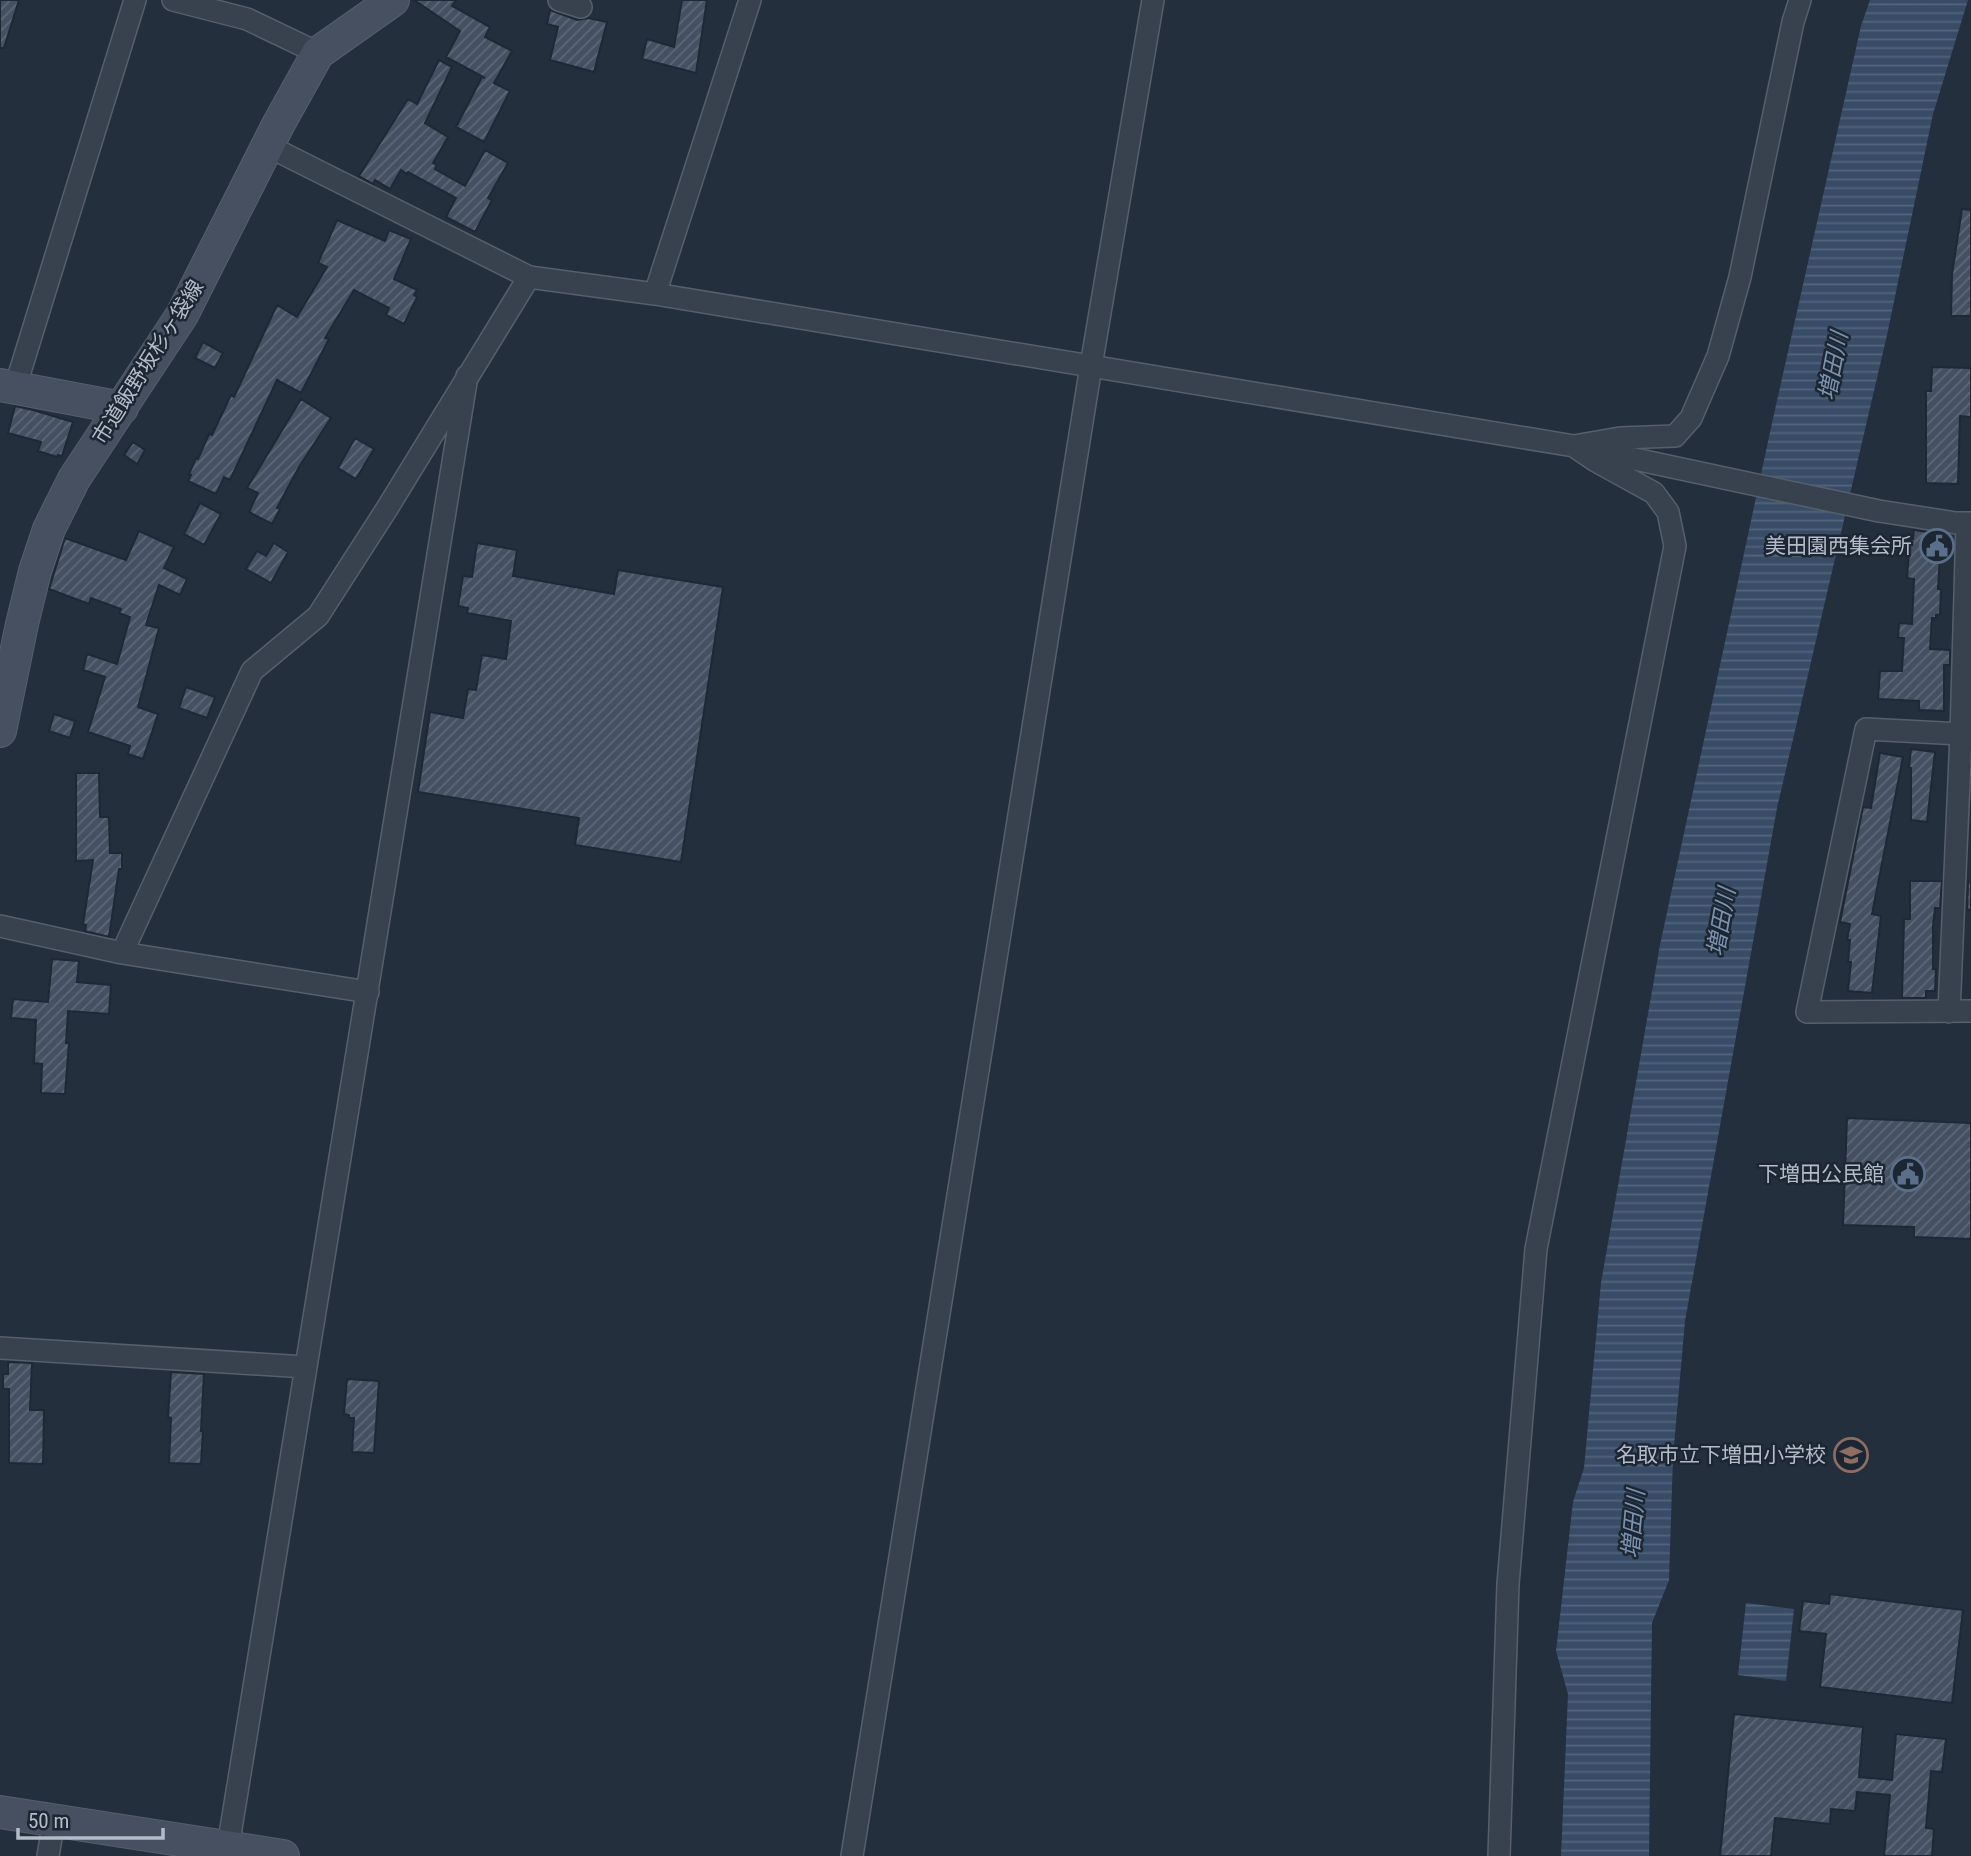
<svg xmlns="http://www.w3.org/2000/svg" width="1971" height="1856" font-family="'Roboto Condensed','Noto Sans JP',sans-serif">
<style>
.water{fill:url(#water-rules)}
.building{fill:url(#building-hatch);stroke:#1f2835;stroke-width:2}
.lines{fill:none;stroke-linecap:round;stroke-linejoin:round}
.street-casing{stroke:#565f6c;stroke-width:24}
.secondary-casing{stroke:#565f6c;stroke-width:34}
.street{stroke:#38414e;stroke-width:21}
.secondary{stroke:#465061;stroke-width:32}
.labels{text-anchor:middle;stroke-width:5;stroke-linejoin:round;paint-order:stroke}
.street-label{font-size:21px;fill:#b4bcc9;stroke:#1d2633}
.poi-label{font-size:21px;fill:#b4bcc9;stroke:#1d2633;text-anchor:end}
.water-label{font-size:23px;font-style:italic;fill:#7c92b1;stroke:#1d2633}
</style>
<defs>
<pattern id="water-rules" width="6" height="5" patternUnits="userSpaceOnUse" patternTransform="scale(1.75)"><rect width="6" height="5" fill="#394c67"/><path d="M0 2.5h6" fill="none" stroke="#53647b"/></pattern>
<pattern id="building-hatch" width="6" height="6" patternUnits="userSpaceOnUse" patternTransform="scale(1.75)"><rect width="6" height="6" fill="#455162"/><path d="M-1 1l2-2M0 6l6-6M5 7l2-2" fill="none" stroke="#5d6877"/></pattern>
</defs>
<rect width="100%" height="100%" fill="#242f3e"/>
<path class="water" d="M1870,0H1968L1933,114L1887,335L1777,808L1685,1321L1673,1457L1669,1580L1652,1623L1649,1856H1561L1568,1694L1556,1651L1573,1502L1584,1468L1601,1283L1660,945L1772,423L1861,26Z
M1746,1603L1794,1609L1786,1681L1738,1675Z"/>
<path class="building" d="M0,0H19L4,48H0Z
M414,0H456L452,6L490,27L485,37L512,51L494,83L510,91L484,142L456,127L482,77L485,78L446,57L460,31Z
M682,0H707L696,73L642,59L647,39L674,47Z
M550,10L577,20L588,18L607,22L594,72L550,60L558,27L547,24Z
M439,60L452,67L425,123L448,137L433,163L437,165L435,169L465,186L485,150L508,163L488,198L492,200L475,232L446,217L456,198L408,172L407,174L401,170L390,189L375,180L373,184L359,176L408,99L417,104Z
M1962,209L1971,210V316H1951L1952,274Z
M337,220L385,241L389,230L411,239L394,279L417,290L414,295L417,297L404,324L386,315L389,308L354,290L325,338L329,339L301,393L277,380L230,480L224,477L216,494L188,481L191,475L189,474L196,458L198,459L209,434L212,435L231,395L234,397L277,305L297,317L327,267L318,263Z
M203,342L223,353L215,368L195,358Z
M1932,367L1971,368V417L1960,416L1958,484L1926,483V391H1931Z
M301,399L331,418L299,467L277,508L280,509L272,524L249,512L258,493L247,488Z
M15,406L33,410L73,422L62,456L58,455L57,457L38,451L41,442L8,433Z
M355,438L374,449L356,479L338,468Z
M133,442L145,450L137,464L124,455Z
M200,503L221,514L204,545L184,534Z
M1914,530L1946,535L1945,556H1940L1938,589H1941L1940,614L1936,615V618H1932L1930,649L1950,650V665H1944V711L1919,710V701L1878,699L1880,671H1902L1904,638H1898L1899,623L1912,624L1914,579L1907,578L1910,539H1913Z
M139,531L174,547L164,568L187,579L180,595L159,585L146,625L159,628L138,707L158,714L143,759L128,754L130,746L88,732L105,677L83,670L87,654L117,664L130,617L119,613L121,609L91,598L89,604L49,589L65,538L126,560Z
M274,543L288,552L271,583L246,569L257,551L266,556Z
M477,543L517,550L513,576L614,594L618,570L723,587L681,862L575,845L579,818L418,792L430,712L463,718L468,689L476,690L482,655L506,659L511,621L467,613L468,608L458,606L463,576L472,577Z
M186,687L215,697L207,718L179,708Z
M54,714L75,721L70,738L49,731Z
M1911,749L1935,752L1927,822L1911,820V768L1909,767Z
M1880,753L1903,757L1872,914L1881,916L1872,993L1848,991L1851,962H1848L1850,940H1847L1850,924L1840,922L1863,807L1871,808Z
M76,773H99L100,817H109L110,853H122V869H119L109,937L85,931L86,925L83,924L93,860L76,861Z
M1910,881H1942L1940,908H1935L1933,926V969H1936L1935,991H1926V998H1902L1904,919H1910Z
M1968,882H1971V910L1967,909Z
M52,959L79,961L77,982L111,985L109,1014L68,1011L66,1043H69L65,1094L41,1093L42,1064L34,1063L36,1020L11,1018L13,999L48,1002Z
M1847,1118L1971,1123V1239L1914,1237V1227L1843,1225Z
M8,1362L32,1363L30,1410H44L43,1464L9,1463V1389H3V1374H8Z
M171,1372L204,1374L201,1431H203L201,1464L169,1463L171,1418L168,1417Z
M347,1379L379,1381L374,1453L352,1452L354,1418H349V1415L344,1414Z
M1830,1594L1963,1610L1952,1703L1820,1687L1826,1634L1799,1631L1803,1601L1829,1604Z
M1734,1714L1863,1727L1859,1777L1892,1780L1896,1734L1946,1739L1942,1772L1931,1771L1926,1828L1934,1829L1932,1856H1884L1890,1795L1857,1792L1855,1811L1831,1809L1830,1824L1775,1818L1771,1856H1720Z"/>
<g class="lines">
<g class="street-casing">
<path id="street" d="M173,0L247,19L318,53
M559,0L581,7
M268,146L529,277L655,294L1574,446L1879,511L1956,523H1971
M655,294L750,0
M15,388L135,0
M1967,523L1961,734L1866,729L1807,1012L1971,1011
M0,926L122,953L368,992
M122,953L252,671L318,616L388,507L529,277
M1949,1012L1961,734
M0,1348L306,1367
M228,1847L467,376
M48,1856L54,1820
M852,1856L1091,366L1153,0
M1499,1856L1508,1584L1536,1249L1675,546L1668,512L1654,493L1596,461L1574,446L1620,438L1675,436L1691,418L1718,356L1740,277L1793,22L1800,0"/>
</g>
<g class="secondary-casing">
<path id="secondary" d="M0,385L122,408
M0,731L22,624L35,571L49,529L74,479L182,315L278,125L318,53L393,0
M0,1812L283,1856"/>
</g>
<use href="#street" class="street"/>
<use href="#secondary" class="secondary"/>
</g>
<defs>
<g id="civic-ring" transform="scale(1.75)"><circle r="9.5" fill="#1d2633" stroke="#5c6f8a" stroke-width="1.5"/><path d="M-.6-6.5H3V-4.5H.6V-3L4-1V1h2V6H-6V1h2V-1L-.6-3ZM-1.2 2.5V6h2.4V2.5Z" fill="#5c6f8a"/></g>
<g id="school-ring" transform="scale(1.75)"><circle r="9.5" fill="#1d2633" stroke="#8d6e63" stroke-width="1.5"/><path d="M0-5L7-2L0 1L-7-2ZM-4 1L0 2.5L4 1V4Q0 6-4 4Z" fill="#8d6e63"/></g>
</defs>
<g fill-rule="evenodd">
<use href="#civic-ring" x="1937" y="546"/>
<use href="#civic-ring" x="1908" y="1174"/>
<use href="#school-ring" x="1851" y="1455"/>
</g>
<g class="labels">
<g class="street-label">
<text transform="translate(148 362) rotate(-58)" y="7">市道飯野坂杉ヶ袋線</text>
</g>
<g class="poi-label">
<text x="1912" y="553">美田園西集会所</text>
<text x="1884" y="1181">下増田公民館</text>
<text x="1826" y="1462">名取市立下増田小学校</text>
</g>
<g class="water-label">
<text transform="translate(1833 366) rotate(-79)" y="8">増田川</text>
<text transform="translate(1721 922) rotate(-80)" y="8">増田川</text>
<text transform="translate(1633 1524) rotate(-85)" y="8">増田川</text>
</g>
</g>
<path d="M18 1828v10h145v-10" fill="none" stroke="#b4bcc9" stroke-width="3.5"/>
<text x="28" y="1828" font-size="21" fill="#b4bcc9" stroke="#1d2633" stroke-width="5" paint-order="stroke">50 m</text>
</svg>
